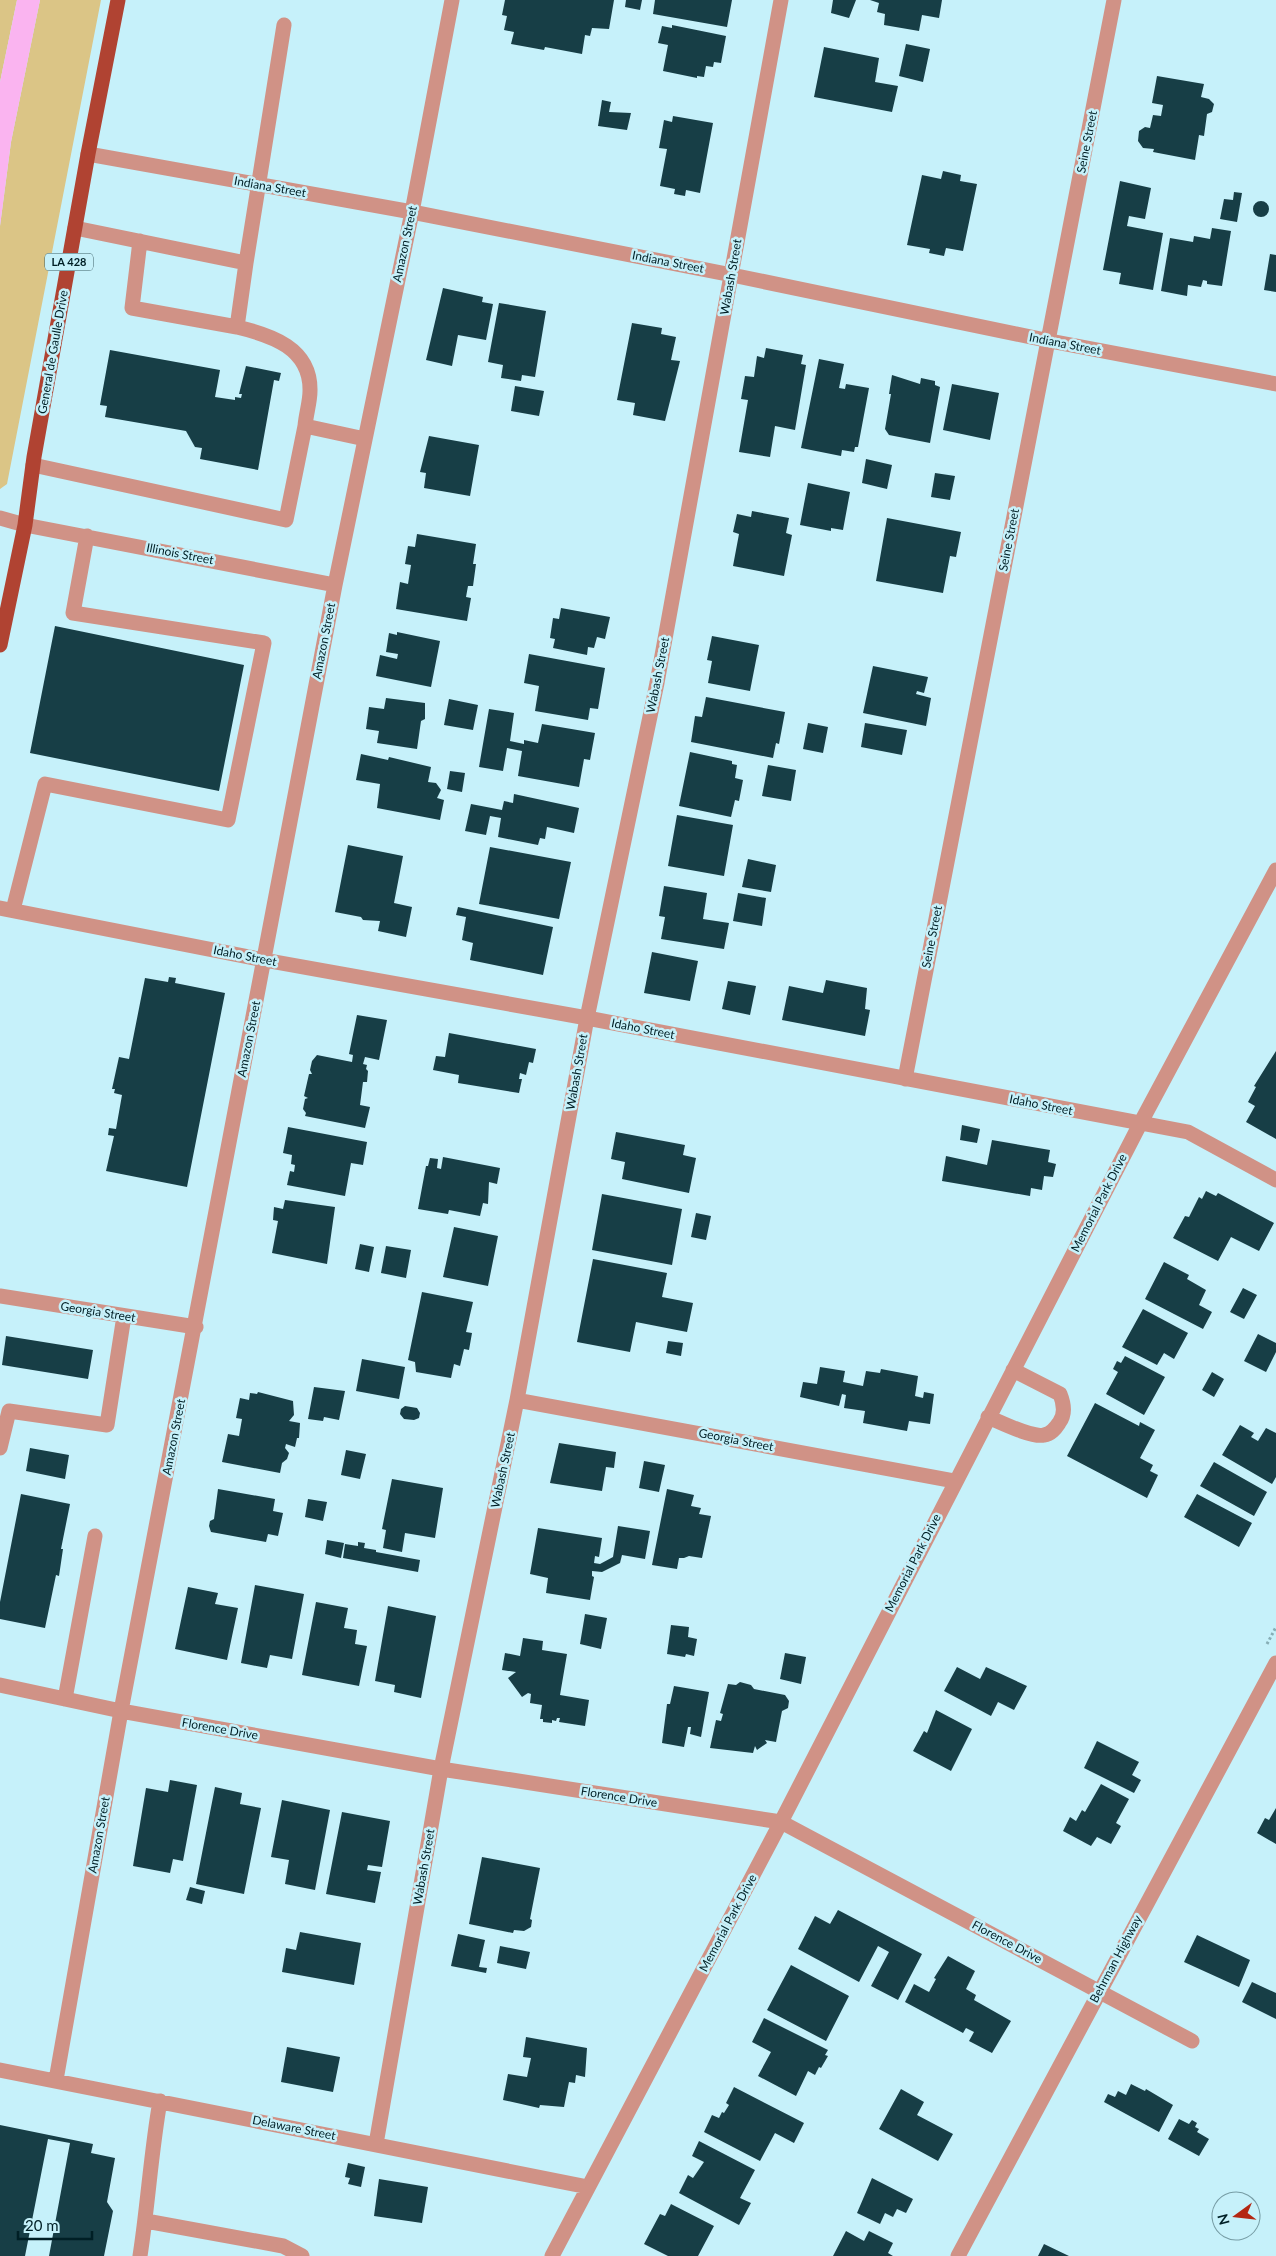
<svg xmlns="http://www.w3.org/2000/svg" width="1276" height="2256" font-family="Lato,sans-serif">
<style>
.green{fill:#dbc586}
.water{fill:#fab4f0}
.building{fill:#173e46}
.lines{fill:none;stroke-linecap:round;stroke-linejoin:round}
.path{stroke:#87aeb6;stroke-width:3;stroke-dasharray:2.5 2.5;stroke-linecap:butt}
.minor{stroke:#d09286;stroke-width:15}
.major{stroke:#b04332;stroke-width:15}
.labels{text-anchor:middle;stroke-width:5;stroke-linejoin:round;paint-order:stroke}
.shield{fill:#c6f1fa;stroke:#3b5e65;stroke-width:1}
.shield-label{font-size:11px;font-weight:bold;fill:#001f25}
.street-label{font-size:12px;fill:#001f25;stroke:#c6f1fa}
</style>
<rect width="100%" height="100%" fill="#c6f1fa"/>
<path class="green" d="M0,0H17L0,82Z
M40,0H101L7,484L0,489V226L11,142Z"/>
<path class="water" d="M17,0H40L11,142L0,226V82Z"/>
<path class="building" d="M505,0H614L609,29L592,28L590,36L585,35L582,54L545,47L544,50L511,44L514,32L504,30L507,16L502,15Z
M626,0H642L640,10L625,7Z
M655,0H732L727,27L653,14Z
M833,0H856L849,18L831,13Z
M870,0H942L939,18L922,15L919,31L884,25L885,14L877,12L879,3Z
M672,25L726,36L721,63L714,62L713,67L706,66L704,77L697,76V78L663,71L668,45L658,43L662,26L672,28Z
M906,44L930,49L923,82L899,76Z
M824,47L879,58L875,82L898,86L892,112L814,97Z
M1157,76L1204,84L1201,97L1209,99L1214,104L1212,112L1207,114L1204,136L1199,135L1195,160L1153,152L1154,149L1143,148L1138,141L1139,131L1145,127L1150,128L1153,115L1161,116L1163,105L1152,103Z
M602,100L611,102L609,112L631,113L627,130L598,126Z
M673,116L713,123L700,193L686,190L685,196L674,194L675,189L660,186L667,149L659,148L664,120L672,122Z
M943,171L961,175L960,181L977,184L963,251L946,248L944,256L929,253L930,249L907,245L922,175L941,179Z
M1120,181L1151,188L1145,219L1129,216L1127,226L1163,233L1153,290L1119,284L1121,273L1103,270Z
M1234,192L1242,193L1237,222L1220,219L1224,199L1233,200Z
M1253 209a8 8 0 1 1 16 0a8 8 0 1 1-16 0Z
M1212,228L1231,231L1222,286L1207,284V281L1203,280L1201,287L1188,285L1187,296L1161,291L1170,238L1193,242L1194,236L1210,239Z
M1270,254L1276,255V292L1264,290Z
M443,288L483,297L482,302L493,304L486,340L458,335L452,366L426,360Z
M499,303L546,311L535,377L522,375L521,381L501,378L503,365L488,362Z
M632,323L662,328L661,334L676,337L671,360L680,361L665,421L633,415L635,403L617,400Z
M766,348L803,355L801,364L806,365L795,430L775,426L770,457L739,452L748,400L741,399L745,376L754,377L757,356L764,358Z
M110,350L220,370L215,397L235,400V397L241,398L242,394H239L246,366L281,373L279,381L274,380L258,470L200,459L202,448L195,447L186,431L105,417L107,406L100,405Z
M819,359L844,364L839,388L845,389L846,384L869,388L858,447H855L854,452L842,450L841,456L801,448Z
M892,375L920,384L921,378L935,381V385L940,387L930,443L889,435L885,429L891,394H889Z
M952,384L999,393L990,440L943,430Z
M515,386L544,391L539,416L511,411Z
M429,436L479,445L470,496L424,488L426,473L420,472Z
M866,459L892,465L887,489L862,483Z
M935,473L955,476L950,500L931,497Z
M808,483L850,492L843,530L831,528V531L800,525Z
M752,511L789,518L786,533L792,535L784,576L733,566L739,534L733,532L737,514L751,517Z
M887,518L961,532L956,557L950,556L943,593L876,581Z
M417,534L476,544L473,564H476L473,586H468L466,597L471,598L467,621L396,609L400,582L408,584L411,565L405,564L408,546L415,547Z
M561,608L610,617L605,639L597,637L594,648L588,647L587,655L553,648L555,639L550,638L553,618L559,619Z
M55,626L244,665L219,791L30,753Z
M397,632L440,641L431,687L376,676L380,655L397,659L398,654L386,652L389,633L397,635Z
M712,636L759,645L750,691L708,683L712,661L707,660Z
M529,654L605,668L598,709L590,708L588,720L535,711L539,686L524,683Z
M873,666L928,677L924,693L917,691L916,694L931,698L926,726L863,713Z
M706,697L785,712L779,744L776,743L773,758L691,742L695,716L702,717Z
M386,698L425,703V719L421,721L417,749L377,743L379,731L366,729L369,707L384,709Z
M449,699L478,705L473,730L444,725Z
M489,709L514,713L510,741L524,744V740L538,743L542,724L595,733L590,760L584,759L579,787L518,776L522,751L507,748L503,771L479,767Z
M808,723L828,727L823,753L803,749Z
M865,723L907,730L902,755L861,747Z
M690,752L732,761V764L737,765L735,778L743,780L739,801L735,800L731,817L679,806Z
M361,754L388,760L389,757L431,767L428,782L436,783L441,790L437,798L444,800L440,820L377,808L380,784L356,780Z
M768,765L796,770L791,801L762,796Z
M450,771L465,773L462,792L447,789Z
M514,794L579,808L574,833L547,827L545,839L540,838L538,845L498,837L501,818L490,816L486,835L465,831L471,804L502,810L504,801L513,803Z
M677,815L733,825L724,876L668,866Z
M348,845L403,856L394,903L412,907L406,937L378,931L380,921L363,920L361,917L335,912Z
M490,847L571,862L559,919L479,904Z
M748,859L776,865L771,892L742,887Z
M664,886L707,893L703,919L729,923L724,949L661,939L665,917L659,916Z
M738,893L766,898L762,926L733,921Z
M458,907L553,927L543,975L470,960L473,943L462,940L466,917L456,915Z
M652,952L698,961L690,1001L644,993Z
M169,977L176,978L175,983L225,993L187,1187L106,1171L114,1136L108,1135L109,1128L116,1129L122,1095L114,1093L115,1089H112L119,1057L129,1059L145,978L168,982Z
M826,980L867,988L865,1009L870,1010L865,1036L782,1020L789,986L823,993Z
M728,981L756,986L750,1015L722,1009Z
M357,1015L387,1020L379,1060L365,1057L363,1064L367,1065L366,1069L368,1071L367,1082H363L360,1105L370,1107L365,1128L305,1116L306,1113L303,1109L305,1099L308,1098L304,1096L309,1074H312L310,1070L312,1061L317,1055L352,1062L353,1055L349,1054Z
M449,1033L536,1049L533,1063L529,1062L526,1075L520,1073L519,1079H522L519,1093L458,1083L459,1075L433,1070L436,1056L445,1057Z
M1276,1051V1139L1246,1122L1255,1106L1248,1102L1256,1087L1254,1086Z
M962,1125L980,1129L977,1143L960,1140Z
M288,1127L367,1142L363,1165L351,1163L345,1196L287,1185L290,1171L294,1172L295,1165L291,1164L292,1155L283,1153Z
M616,1132L685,1145L683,1155L696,1158L689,1193L622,1179L625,1162L611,1159Z
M992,1140L1050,1150L1048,1162L1056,1164L1053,1177L1044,1176L1042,1190L1031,1188L1030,1196L942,1181L946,1156L987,1165Z
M443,1157L500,1168L497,1184L489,1182L488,1204L483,1203L480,1216L449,1210L448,1214L418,1209L426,1166H428L430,1158L438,1159L437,1168L441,1169Z
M1206,1191L1216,1196L1218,1193L1274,1223L1259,1251L1231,1237L1218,1261L1173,1238L1185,1216L1189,1217L1199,1197L1202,1199Z
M602,1194L682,1209L672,1265L592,1250Z
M285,1200L335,1207L327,1264L272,1253L278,1221L273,1220L274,1207L283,1209Z
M696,1213L711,1216L706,1240L691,1237Z
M454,1227L498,1236L488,1286L443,1277Z
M360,1244L374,1247L369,1272L355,1269Z
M386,1246L411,1250L406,1278L381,1273Z
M593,1259L667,1273L662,1297L693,1303L687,1332L636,1322L630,1352L577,1342Z
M1164,1262L1189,1275L1187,1279L1206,1290L1199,1305L1212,1312L1203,1329L1145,1299Z
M1243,1288L1257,1295L1244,1319L1230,1312Z
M422,1292L473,1302L466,1332L472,1333L469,1350L464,1349L460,1366L454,1364L451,1378L416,1372L415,1362L408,1360Z
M1143,1309L1188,1333L1174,1359L1164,1353L1157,1365L1122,1347Z
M1258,1334L1276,1343V1352L1266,1372L1244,1361Z
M6,1336L93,1350L88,1379L2,1365Z
M668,1341L683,1343L681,1356L666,1353Z
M1125,1356L1165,1377L1144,1415L1106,1394L1118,1372L1113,1369L1117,1361L1121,1363Z
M362,1359L405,1367L399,1399L356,1391Z
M820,1367L845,1371L843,1382L863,1386L866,1371L880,1373L881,1369L918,1376L915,1396L923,1398L924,1392L934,1394L930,1424L909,1421L907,1431L863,1423L865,1411L844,1408L846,1395L842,1394L839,1406L800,1397L803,1382L817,1384Z
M1212,1372L1224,1379L1214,1397L1202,1390Z
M314,1387L345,1391L339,1420L324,1417L323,1421L308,1419Z
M258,1392L293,1401L294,1415L289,1421L300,1423L299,1438H297L295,1447L286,1444L285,1448L289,1453L287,1459L282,1463L280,1473L222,1462L228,1434L239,1436L242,1419L236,1418L240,1398L249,1400L250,1393L257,1394Z
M1095,1403L1139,1426L1140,1422L1155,1430L1140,1458L1153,1465L1150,1471L1158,1475L1147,1498L1067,1456Z
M405,1406L417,1408L420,1413L419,1418L414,1420L404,1419L400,1414L401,1409Z
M1240,1425L1254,1433L1251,1437L1258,1441L1266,1428L1276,1433V1477L1272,1484L1222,1455Z
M559,1443L616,1452L614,1468L606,1467L602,1491L550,1483Z
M30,1448L69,1455L65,1479L26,1471Z
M346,1450L366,1454L360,1479L341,1475Z
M644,1461L665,1465L659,1492L639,1488Z
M1214,1462L1267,1492L1254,1516L1200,1486Z
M392,1479L443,1488L435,1538L405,1533L402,1552L383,1548L386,1530L382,1529Z
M218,1489L275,1499L273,1511L283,1513L278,1536L268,1534L266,1542L211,1532L209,1526L210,1521L214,1519Z
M667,1489L694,1495L691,1506L701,1508L699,1514L711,1516L702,1558L689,1556L684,1558H679L677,1569L652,1565Z
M21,1494L70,1504L61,1549H63L59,1576L56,1575L45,1628L0,1619V1602Z
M1197,1494L1252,1523L1239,1547L1184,1517Z
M308,1499L327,1502L323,1521L305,1517Z
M618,1526L650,1531L645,1559L622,1555L620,1563L602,1572L592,1571V1576L594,1577L590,1600L546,1593L548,1578L530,1574L538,1528L602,1538L599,1557L595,1556L594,1563L600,1564L613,1557Z
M327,1540L344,1543L341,1558L325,1554Z
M358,1542L365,1543L364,1548L376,1550V1552L420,1560L418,1572L343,1558L345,1544L358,1546Z
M255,1585L304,1594L292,1659L270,1655L267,1668L241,1663Z
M188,1587L218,1593L215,1604L238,1608L227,1660L175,1649Z
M316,1602L348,1608L344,1628L357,1630L355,1644L367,1646L359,1686L302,1675Z
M388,1606L436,1616L421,1698L394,1692L395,1685L375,1681Z
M585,1614L607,1618L601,1649L580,1644Z
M671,1625L689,1627L688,1637L697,1639L694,1656L686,1654L685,1657L667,1654Z
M523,1638L543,1641L542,1650L567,1654L560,1695L589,1700L585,1726L559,1722L560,1718H557L556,1721L552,1720V1723L543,1722V1719H540L542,1705L530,1703L531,1694L528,1693L522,1697L508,1678L516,1672L502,1670L505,1653L520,1656Z
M785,1653L806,1657L801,1684L780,1679Z
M957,1667L980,1679L986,1667L1027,1686L1014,1710L998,1702L991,1716L944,1691Z
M740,1682L751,1685L754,1689L785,1695L789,1701L788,1708L782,1711L776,1742L765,1740L767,1743L757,1750L755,1746L753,1753L710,1748L716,1720L721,1721L723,1714L720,1713L728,1684L736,1685Z
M674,1686L709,1692L701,1737L690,1734L691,1727H688L684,1747L662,1743L667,1704H670Z
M936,1710L972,1729L951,1771L913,1751L924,1731L927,1733Z
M1097,1741L1139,1762L1132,1775L1141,1780L1134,1793L1084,1768Z
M170,1780L197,1785L183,1861L173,1859L170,1873L133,1866L146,1788L168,1792Z
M1101,1784L1129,1799L1116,1823L1121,1826L1111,1844L1097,1837L1091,1846L1063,1831L1070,1817L1076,1821L1082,1810L1085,1812Z
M215,1787L242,1793L240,1804L261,1808L244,1894L196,1884Z
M282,1800L330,1810L315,1890L285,1884L289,1860L271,1857Z
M1276,1808V1844L1257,1833L1265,1818L1269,1820Z
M342,1812L390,1821L382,1867L368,1865L367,1870L381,1872L375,1903L326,1894Z
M482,1857L540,1868L530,1919L532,1920L531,1927L524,1931L514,1930L513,1933L469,1924Z
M190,1887L205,1891L202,1904L186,1900Z
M838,1910L922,1954L898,2000L871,1986L889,1952L878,1946L859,1982L798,1949L815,1916L830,1924Z
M300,1932L361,1943L354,1985L282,1972L286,1948L296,1950Z
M458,1934L485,1940L479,1967L487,1968L486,1973L451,1966Z
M1197,1935L1250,1960L1239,1987L1184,1962Z
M500,1946L530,1952L526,1969L497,1963Z
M948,1956L975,1971L966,1989L976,1995L974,2000L1011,2021L992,2053L969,2041L974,2032L966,2028L963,2033L905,2002L914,1984L929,1992L936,1979L934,1978Z
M791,1965L849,1996L826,2041L767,2010Z
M1252,1982L1276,1993V2019L1242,2002Z
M764,2018L828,2050L825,2055L828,2056L821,2068L819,2067L815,2075L808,2071L796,2096L758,2076L771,2052L752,2042Z
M526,2037L587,2048L585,2077L576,2075L575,2083L569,2082L564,2107L540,2105L539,2108L503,2100L508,2074L527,2077L531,2058L523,2057Z
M287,2047L340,2057L333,2092L281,2082Z
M1131,2084L1145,2091L1146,2089L1173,2105L1159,2132L1104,2102L1108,2094L1115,2097L1118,2091L1126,2095Z
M734,2087L804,2123L794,2143L775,2133L760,2161L704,2132L712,2115L719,2118L722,2112L724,2113L729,2105L726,2103Z
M901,2089L924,2102L917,2115L953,2134L938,2161L879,2129Z
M1179,2119L1189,2124L1192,2120L1197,2123L1195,2127L1199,2129L1197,2132L1209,2139L1199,2156L1168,2139Z
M0,2125L93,2144L91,2153L115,2158L107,2202L113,2211L104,2256H49L70,2143L48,2139L25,2256H0Z
M699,2141L755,2170L740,2198L751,2203L739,2225L679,2193L688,2175L693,2178L704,2162L692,2156Z
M348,2163L365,2167L361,2187L348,2184L350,2178L345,2177Z
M872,2178L913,2199L906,2213L897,2209L893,2217L885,2213L880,2224L857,2213Z
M379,2179L428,2187L422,2223L374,2216Z
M671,2204L714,2226L698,2256H668L644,2244L660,2214L665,2216Z
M846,2231L864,2241L869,2231L893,2243L888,2253L893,2256H833Z
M1044,2244L1069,2256H1038Z"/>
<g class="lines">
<path class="path" d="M1267,1644L1276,1627"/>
<path class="minor" d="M88,154L412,212L732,275L1050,341L1276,384
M75,228L246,263L284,25
M140,241L132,308L237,327
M246,263L237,327C271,335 311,348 310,391C310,402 306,414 305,426L365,439
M33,465L286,520L305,426
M0,518L25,525L335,585
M0,908L264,960L587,1018L1188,1132L1276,1180
M13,910L45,784L228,820L264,643L73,613L87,536
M905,1079C973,719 1046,360 1114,0
M0,1296L196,1327
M517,1400L955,1481
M988,1417C1000,1422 1032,1438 1044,1435C1051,1434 1055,1429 1059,1423C1066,1414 1064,1404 1060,1394L1013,1370
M0,1448L9,1411L107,1425L124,1316
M0,1685L121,1711L441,1769L781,1822L1192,2041
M65,1699L95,1536
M0,2070L588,2187
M56,2080L121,1711L335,585L412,212L452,0
M376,2144L441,1769L517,1400L587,1018L657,683L781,0
M146,2221L283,2246L302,2256
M140,2256C148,2204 151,2152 160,2101
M552,2256L781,1822L1140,1124L1276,870
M958,2256L1276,1663"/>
<path class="major" d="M0,645L25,525L34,457L88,154L118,0"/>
</g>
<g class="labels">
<rect class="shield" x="45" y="253.5" width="48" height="17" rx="4"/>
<g class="shield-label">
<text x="69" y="266">LA 428</text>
</g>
<g class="street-label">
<text transform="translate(1087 142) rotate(-79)" y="4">Seine Street</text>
<text transform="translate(270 187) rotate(10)" y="4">Indiana Street</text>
<text transform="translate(405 244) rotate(-78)" y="4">Amazon Street</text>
<text transform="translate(668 262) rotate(11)" y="4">Indiana Street</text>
<text transform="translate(731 277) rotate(-80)" y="4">Wabash Street</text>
<text transform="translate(1065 344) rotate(11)" y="4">Indiana Street</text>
<text transform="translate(53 352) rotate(-80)" y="4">General de Gaulle Drive</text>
<text transform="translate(1009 540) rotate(-79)" y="4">Seine Street</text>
<text transform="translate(180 554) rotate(11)" y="4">Illinois Street</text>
<text transform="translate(324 641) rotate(-79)" y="4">Amazon Street</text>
<text transform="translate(658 675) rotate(-79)" y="4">Wabash Street</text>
<text transform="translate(932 937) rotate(-79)" y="4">Seine Street</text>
<text transform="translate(245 956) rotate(11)" y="4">Idaho Street</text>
<text transform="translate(643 1029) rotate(11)" y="4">Idaho Street</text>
<text transform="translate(249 1039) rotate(-79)" y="4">Amazon Street</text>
<text transform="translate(577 1072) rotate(-80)" y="4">Wabash Street</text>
<text transform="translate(1041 1105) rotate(11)" y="4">Idaho Street</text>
<text transform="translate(1099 1203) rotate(-63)" y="4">Memorial Park Drive</text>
<text transform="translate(98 1312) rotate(9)" y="4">Georgia Street</text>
<text transform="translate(174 1437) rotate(-79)" y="4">Amazon Street</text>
<text transform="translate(736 1440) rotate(11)" y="4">Georgia Street</text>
<text transform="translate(503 1470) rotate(-78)" y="4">Wabash Street</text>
<text transform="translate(913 1563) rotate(-63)" y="4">Memorial Park Drive</text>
<text transform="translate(220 1729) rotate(10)" y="4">Florence Drive</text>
<text transform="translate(619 1797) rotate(9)" y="4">Florence Drive</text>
<text transform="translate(99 1835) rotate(-80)" y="4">Amazon Street</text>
<text transform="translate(424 1867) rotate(-80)" y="4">Wabash Street</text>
<text transform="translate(728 1923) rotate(-62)" y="4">Memorial Park Drive</text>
<text transform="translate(1007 1942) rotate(28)" y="4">Florence Drive</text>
<text transform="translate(1116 1959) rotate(-62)" y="4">Behrman Highway</text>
<text transform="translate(294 2128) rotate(11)" y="4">Delaware Street</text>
</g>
</g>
<g transform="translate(1236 2216) rotate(255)"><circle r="24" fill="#c6f1fa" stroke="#779da5"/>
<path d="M0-4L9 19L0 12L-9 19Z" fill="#b42712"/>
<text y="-8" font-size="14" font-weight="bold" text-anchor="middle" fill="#001f25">N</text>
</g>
<path d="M18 2231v8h74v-8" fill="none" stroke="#001f25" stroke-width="2.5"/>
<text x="25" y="2231" font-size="15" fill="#001f25" stroke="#c6f1fa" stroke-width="4" paint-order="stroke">20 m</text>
</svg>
